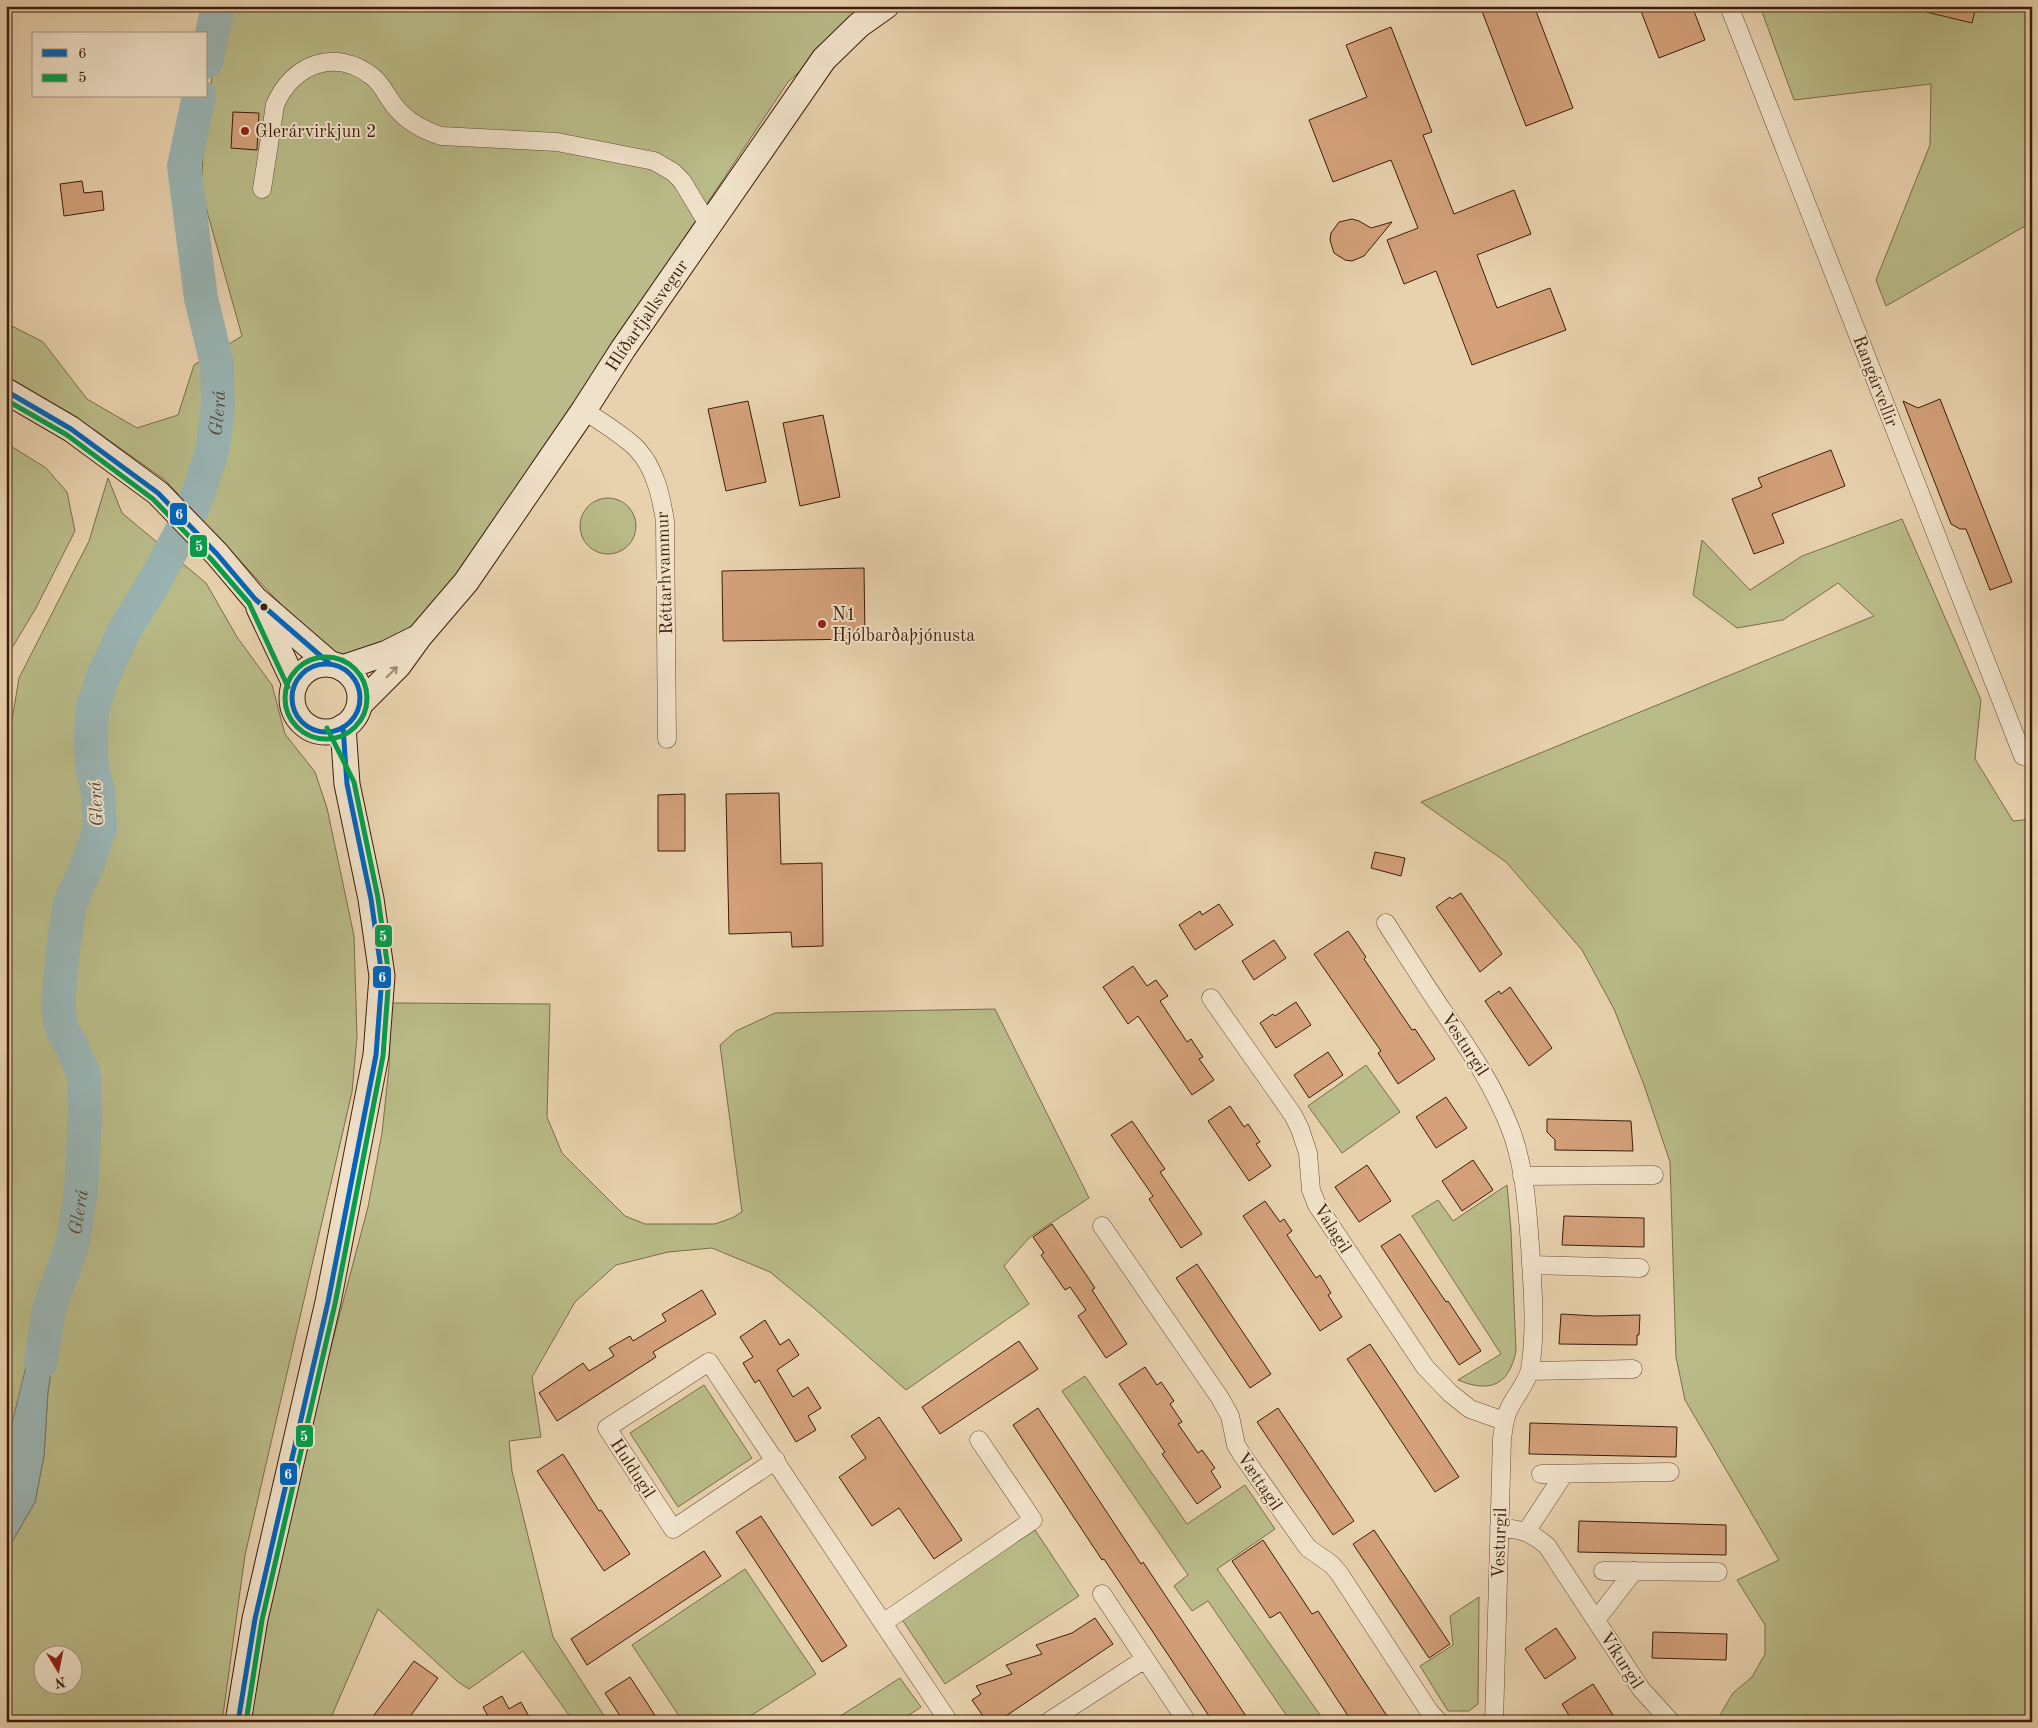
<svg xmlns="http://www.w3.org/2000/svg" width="2038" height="1728" font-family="'Old Standard TT',serif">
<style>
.green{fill:#b9bb88;stroke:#7b6c48;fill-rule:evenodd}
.water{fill:#9ab5b4;stroke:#75786f}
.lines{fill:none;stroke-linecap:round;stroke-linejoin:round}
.river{stroke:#9ab5b4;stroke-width:34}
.building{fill:#d3a07a;stroke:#3d1d08}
.minor-casing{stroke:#684a32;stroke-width:19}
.secondary-casing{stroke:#3d1d08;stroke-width:27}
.minor{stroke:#f0e2ca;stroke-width:18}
.secondary{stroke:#f0e2ca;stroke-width:25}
.bus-1-casing{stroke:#f0e2ca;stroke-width:9}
.bus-2-casing{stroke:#f0e2ca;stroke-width:9}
.bus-1{stroke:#0065bd;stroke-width:5}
.bus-2{stroke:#039f4d;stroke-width:5}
.oneway{stroke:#9f8973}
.poi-dot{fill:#8f2418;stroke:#f0e2ca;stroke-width:2}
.bus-dot{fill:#3d1d08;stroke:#f0e2ca;stroke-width:2}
.labels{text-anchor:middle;stroke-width:4;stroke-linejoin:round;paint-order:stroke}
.poi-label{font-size:18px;fill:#3d1d08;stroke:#f0e2ca;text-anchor:start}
.street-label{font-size:18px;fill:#3d1d08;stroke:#f0e2ca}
.water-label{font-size:19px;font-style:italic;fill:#594b3c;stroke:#f0e2ca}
.line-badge{stroke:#f0e2ca;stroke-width:2}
.badge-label{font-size:14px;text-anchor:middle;font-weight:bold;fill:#fff}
</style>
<rect width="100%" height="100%" fill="#e8d2ae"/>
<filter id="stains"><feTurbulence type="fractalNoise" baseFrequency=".004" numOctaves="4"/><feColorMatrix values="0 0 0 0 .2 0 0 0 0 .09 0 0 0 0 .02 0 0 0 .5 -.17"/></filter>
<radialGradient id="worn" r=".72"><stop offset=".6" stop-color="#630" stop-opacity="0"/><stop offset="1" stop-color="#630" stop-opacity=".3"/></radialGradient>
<path class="green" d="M228,6H872L788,82L443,600L412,632L338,657L310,636L165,480L96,431L6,380V323L43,342L87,399L137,428L178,415L194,365L242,336L201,190L206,105Z
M1760,6H2032V222L1886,306L1876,280L1930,145L1931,84L1794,100Z
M6,443L46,468L67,492L75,531L36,608L6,658Z
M108,478L122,513L206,583L237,637L272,685L285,734L315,772L327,808L354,936L357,1037L352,1092L245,1555L222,1722H6V1552L35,1502L44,1456L48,1391L58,1328L6,1435V756L19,678L89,541ZM42,1656H72V1686H42Z
M580 526a28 28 0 1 1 56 0a28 28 0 1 1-56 0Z
M1902,519L1981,700L1975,759L2013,821L2032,819V1722H1716L1733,1693L1752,1677L1765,1654V1625L1737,1580L1779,1560L1685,1400L1676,1357L1670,1162L1644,1085L1614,1009L1582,950L1506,862L1421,802L1874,616L1838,583L1783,620L1737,628L1693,595L1702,540L1750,590L1802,556Z
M391,1003L550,1004L547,1117L562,1153L625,1216L645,1224H715L732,1218L742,1212L720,1045L736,1031L775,1013L995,1009L1089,1198L1030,1237L1004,1266L1029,1304L906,1390L815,1309L770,1272L712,1248L668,1252L616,1265L575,1302L532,1377L541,1437L509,1441L512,1471L553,1637L608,1722H574L523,1651L469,1689L458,1682L378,1609L329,1722H249L253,1672L310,1427L368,1207L382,1133L389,1067Z
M1366,1065L1400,1112L1342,1153L1308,1106Z
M1507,1185L1511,1231L1516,1351C1509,1386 1489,1393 1458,1380L1501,1354L1412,1216L1438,1200L1453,1221Z
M1085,1376L1187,1524L1245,1485L1275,1529L1217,1569L1325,1722H1291L1208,1601L1192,1611L1174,1586L1188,1575L1062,1391Z
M704,1385L752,1458L678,1507L630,1433Z
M1035,1530L1079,1596L945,1684L901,1618Z
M745,1569L816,1674L741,1722H683L632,1645Z
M1479,1597L1478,1704L1469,1711H1448L1420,1666L1453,1645L1450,1616Z
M900,1678L921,1707L899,1722H831Z"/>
<path class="water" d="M40,1310L58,1328L48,1391L44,1456L35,1502L6,1552V1435L12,1423Z"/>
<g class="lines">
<g class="river">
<path d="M206,62L218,6"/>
<path id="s1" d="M41,1362L49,1309L72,1246L81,1192L85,1115L84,1075L72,1047L62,1029L58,1006L63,949L70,904L88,863L100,828L98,792L92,767L91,742L92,711L103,677L124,631L156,579L188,519L199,491L213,448L218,405L217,364L201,298L184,166L199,96"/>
</g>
</g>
<path class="building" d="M1480,6H1534L1573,108L1526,126Z
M1639,6H1692L1705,40L1659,58Z
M1927,6H1976L1972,23L1926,12Z
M1391,27L1432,132L1423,135L1454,214L1514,190L1531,234L1477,255L1497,308L1550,288L1566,330L1472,365L1436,271L1404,284L1387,240L1418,228L1391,160L1333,182L1309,120L1367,97L1346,45Z
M233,112L259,113L257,150L231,148Z
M82,181L84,193L102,191L104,210L64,216L60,184Z
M1352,219L1359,221L1371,228L1392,222L1364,256L1352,261L1345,260L1334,253L1330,240L1331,233L1339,222Z
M1940,399L2012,582L1990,590L1966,529H1960L1951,524L1903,401L1918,408Z
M748,401L766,482L726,491L708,409Z
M823,415L840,497L800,506L783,423Z
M1831,450L1845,486L1772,514L1784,543L1754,554L1732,499L1762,487L1758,478Z
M864,568L865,639L723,641L722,571Z
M779,793L781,864L822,863L823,946L792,947L791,932L729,934L726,794Z
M685,794V851H658V795Z
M1375,852L1405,858L1401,876L1371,868Z
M1461,893L1502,954L1480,972L1436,907L1450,897L1452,899Z
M1219,904L1233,925L1195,950L1179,925L1200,911L1202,915Z
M1348,931L1366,957L1364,959L1412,1030L1415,1029L1435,1059L1398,1084L1378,1053L1381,1051L1314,954Z
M1274,940L1286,958L1254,980L1242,961Z
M1133,966L1147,986L1156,980L1168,996L1160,1001L1187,1042L1191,1039L1203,1057L1199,1059L1214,1080L1192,1095L1138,1016L1128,1024L1103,987Z
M1510,987L1552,1048L1529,1066L1485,1001L1499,991L1501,994Z
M1296,1002L1311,1025L1276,1048L1260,1023L1273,1014L1275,1016Z
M1328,1052L1343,1075L1309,1098L1294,1075Z
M1446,1097L1467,1128L1436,1148L1416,1117Z
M1230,1106L1244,1127L1248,1124L1260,1142L1256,1144L1271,1166L1249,1181L1208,1121Z
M1547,1119L1631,1121L1633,1151L1555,1150V1140L1547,1132Z
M1132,1121L1165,1169L1160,1172L1202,1234L1181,1248L1149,1199L1153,1196L1111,1135Z
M1473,1160L1493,1190L1462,1211L1442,1181Z
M1367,1165L1391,1201L1359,1222L1335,1187Z
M1265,1201L1280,1222L1284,1219L1292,1231L1287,1235L1316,1278L1320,1275L1331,1293L1328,1295L1342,1317L1320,1331L1243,1216Z
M1564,1216L1644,1218V1247L1562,1245Z
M1052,1224L1095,1288L1092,1290L1127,1344L1106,1358L1078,1316L1086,1310L1070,1287L1065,1290L1041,1255L1044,1253L1033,1237Z
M1400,1234L1446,1302L1448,1301L1481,1351L1459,1365L1381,1246Z
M1197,1264L1271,1374L1250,1388L1176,1278Z
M702,1290L716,1314L653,1352L656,1357L557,1421L539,1393L583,1363L589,1371L614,1356L609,1348L630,1336L633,1341L666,1321L662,1314Z
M1561,1314L1596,1316L1640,1315L1639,1335H1637V1345L1559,1344Z
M765,1320L780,1345L789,1339L799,1355L777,1370L793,1397L808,1387L821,1408L808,1416L816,1430L796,1442L759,1380L755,1383L743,1363L753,1357L740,1337Z
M1019,1341L1038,1369L940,1434L922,1407Z
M1370,1344L1459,1477L1435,1492L1347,1359Z
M1145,1367L1157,1385L1161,1382L1174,1401L1170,1404L1182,1422L1178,1424L1198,1453L1202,1450L1215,1468L1211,1471L1221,1487L1197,1504L1162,1454L1165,1452L1119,1384Z
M1038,1408L1141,1564L1143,1562L1250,1722H1213L1104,1559L1102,1560L1013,1425Z
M1278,1408L1354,1521L1333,1535L1257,1422Z
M879,1417L962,1540L934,1559L899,1508L872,1526L839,1477L866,1458L851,1436Z
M1530,1423L1677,1427L1676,1457L1529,1454Z
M563,1454L599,1511L601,1510L630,1554L604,1571L537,1471Z
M761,1516L847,1646L822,1662L736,1532Z
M1579,1521L1726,1525V1555L1578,1552Z
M1374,1530L1450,1644L1429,1658L1353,1544Z
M1263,1540L1312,1614L1318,1611L1391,1722H1352L1280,1612L1270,1618L1232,1561Z
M704,1551L721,1576L587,1665L571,1639Z
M1095,1618L1113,1644L997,1722H987L972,1700L981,1694L976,1686L1012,1674L1006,1665L1042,1654L1036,1645L1072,1633Z
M1556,1628L1576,1658L1545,1679L1525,1649Z
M1653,1632L1727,1634L1726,1660L1652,1658Z
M414,1661L438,1678L406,1722H369Z
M630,1677L647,1703L659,1722H624L605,1693Z
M1593,1684L1613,1715L1603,1722H1573L1562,1704Z
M502,1696L509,1709L521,1702L532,1722H486L490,1720L483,1707Z"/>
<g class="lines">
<g class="minor-casing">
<path id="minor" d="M1729,6L2023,756
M262,189L275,105C292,64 336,47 373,77C380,83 384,90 389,98C401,118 419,129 441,136L557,142L654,161L673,172L682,181L708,224
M584,410C599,421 625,436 637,449C655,468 661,496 665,521L667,739
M1386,923C1404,951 1422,980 1441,1008C1468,1048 1495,1087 1512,1133C1526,1173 1528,1218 1531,1260C1533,1295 1536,1333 1530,1369C1527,1384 1515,1395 1509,1409C1504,1418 1504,1428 1502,1438L1494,1722
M1211,998L1293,1115L1300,1129L1308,1153L1311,1190L1317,1205L1425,1367L1450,1393L1470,1409L1504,1421
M1522,1176L1654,1175
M1102,1226L1220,1398L1230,1416L1236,1445L1242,1455L1308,1548L1331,1564L1339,1573L1429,1711L1439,1722
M1531,1265L1640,1268
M1530,1371L1633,1369
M776,1460L673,1529L607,1428L709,1362L949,1722
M1541,1474L1670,1472
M1499,1528C1521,1529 1531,1532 1547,1546L1641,1689L1671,1722
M1526,1532L1564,1474
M1603,1571L1718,1572
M1102,1594L1187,1722
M1596,1620L1634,1571
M883,1623L1033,1520L979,1440
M1048,1722L1145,1659"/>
</g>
<g class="secondary-casing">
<g id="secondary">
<path d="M6,391L71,429L158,493L217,554L255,599L330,664"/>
<path d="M259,608L295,684"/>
<circle cx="326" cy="698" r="34"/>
<path d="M342,668L387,653L415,639"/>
<path id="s2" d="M360,704L398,666L419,637L466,582L584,410L623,349L824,59L859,25L886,6"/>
<path d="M238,1722L255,1619L328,1302L376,1055L382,976L371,899L347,784L343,727"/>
</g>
</g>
<use href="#minor" class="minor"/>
<use href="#secondary" class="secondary"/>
<g class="bus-1-casing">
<path id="bus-1" d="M6,391L71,429L158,493L217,554L255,599L330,664
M292 698a34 34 0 1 1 68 0a34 34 0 1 1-68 0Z
M238,1722L255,1619L328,1302L376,1055L382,976L371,899L347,784L343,727"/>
</g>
<g class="bus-2-casing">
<path id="bus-2" d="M6,400L67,435L153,499L211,559L249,603L288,687
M285 698a41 41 0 1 1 82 0a41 41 0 1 1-82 0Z
M246,1722L262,1620L335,1304L383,1056L389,976L378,898L354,782L327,728"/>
</g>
<use href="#bus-1" class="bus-1"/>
<use href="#bus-2" class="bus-2"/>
</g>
<defs><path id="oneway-shaft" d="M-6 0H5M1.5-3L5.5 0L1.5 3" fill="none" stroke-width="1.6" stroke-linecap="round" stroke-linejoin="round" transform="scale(1.25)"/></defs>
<use class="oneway" href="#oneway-shaft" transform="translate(392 672) rotate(-45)"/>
<g class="poi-dot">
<circle cx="245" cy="131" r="5"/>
<circle cx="822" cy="624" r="5"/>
</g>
<circle class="bus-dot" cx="264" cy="607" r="4.5"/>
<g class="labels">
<g class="poi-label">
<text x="255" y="137">Glerárvirkjun 2</text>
<text x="832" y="620">N1<tspan x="832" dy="21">Hjólbarðaþjónusta</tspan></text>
</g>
<g class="street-label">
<text dy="6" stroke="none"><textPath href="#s2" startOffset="484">Hlíðarfjallsvegur</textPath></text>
<text transform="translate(1876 381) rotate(69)" y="6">Rangárvellir</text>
<text transform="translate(664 573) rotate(-92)" y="6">Réttarhvammur</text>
<text transform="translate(1465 1044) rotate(57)" y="6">Vesturgil</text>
<text transform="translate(1333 1228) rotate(58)" y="6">Valagil</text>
<text transform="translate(633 1468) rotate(57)" y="6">Huldugil</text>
<text transform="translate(1260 1481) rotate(56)" y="6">Vættagil</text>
<text transform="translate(1499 1543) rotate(-88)" y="6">Vesturgil</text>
<text transform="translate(1622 1660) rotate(57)" y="6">Víkurgil</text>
</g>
<g class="water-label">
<text dy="7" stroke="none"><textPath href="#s1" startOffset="995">Glerá</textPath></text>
<text transform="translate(95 804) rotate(-93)" y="7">Glerá</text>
<text dy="7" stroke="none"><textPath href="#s1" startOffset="155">Glerá</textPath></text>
</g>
</g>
<g class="line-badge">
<rect x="169" y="502" width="19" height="24" rx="5" fill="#0065bd"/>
<rect x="189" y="534" width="19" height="24" rx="5" fill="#039f4d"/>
<rect x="374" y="924" width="19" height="24" rx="5" fill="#039f4d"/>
<rect x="372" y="965" width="20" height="24" rx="5" fill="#0065bd"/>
<rect x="295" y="1424" width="19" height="24" rx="5" fill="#039f4d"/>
<rect x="279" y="1462" width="19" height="24" rx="5" fill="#0065bd"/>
</g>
<g class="badge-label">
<text x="179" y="519">6</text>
<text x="199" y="551">5</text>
<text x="383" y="941">5</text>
<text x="382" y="982">6</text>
<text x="304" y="1441">5</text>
<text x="288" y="1479">6</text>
</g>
<rect width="2038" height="1728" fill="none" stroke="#e8d2ae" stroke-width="25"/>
<rect x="8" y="8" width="2023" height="1713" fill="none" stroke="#3d1d08" stroke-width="2.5"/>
<rect x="12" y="12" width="2013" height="1703" fill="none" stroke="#3d1d08"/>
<rect x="32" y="32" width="175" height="65" fill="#f0e2ca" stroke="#a8937c"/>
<rect x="42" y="49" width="25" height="8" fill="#0065bd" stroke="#a8937c"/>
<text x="78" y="58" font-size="15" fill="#3d1d08">6</text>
<rect x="42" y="74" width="25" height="8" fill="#039f4d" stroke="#a8937c"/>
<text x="78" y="82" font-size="15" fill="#3d1d08">5</text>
<g transform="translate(58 1670) rotate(170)"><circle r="24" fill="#f0e2ca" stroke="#a8937c"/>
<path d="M0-4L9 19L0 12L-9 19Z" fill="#8f2418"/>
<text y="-8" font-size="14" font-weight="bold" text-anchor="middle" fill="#3d1d08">N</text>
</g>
<rect width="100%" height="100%" filter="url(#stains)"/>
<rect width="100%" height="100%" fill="url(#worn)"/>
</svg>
